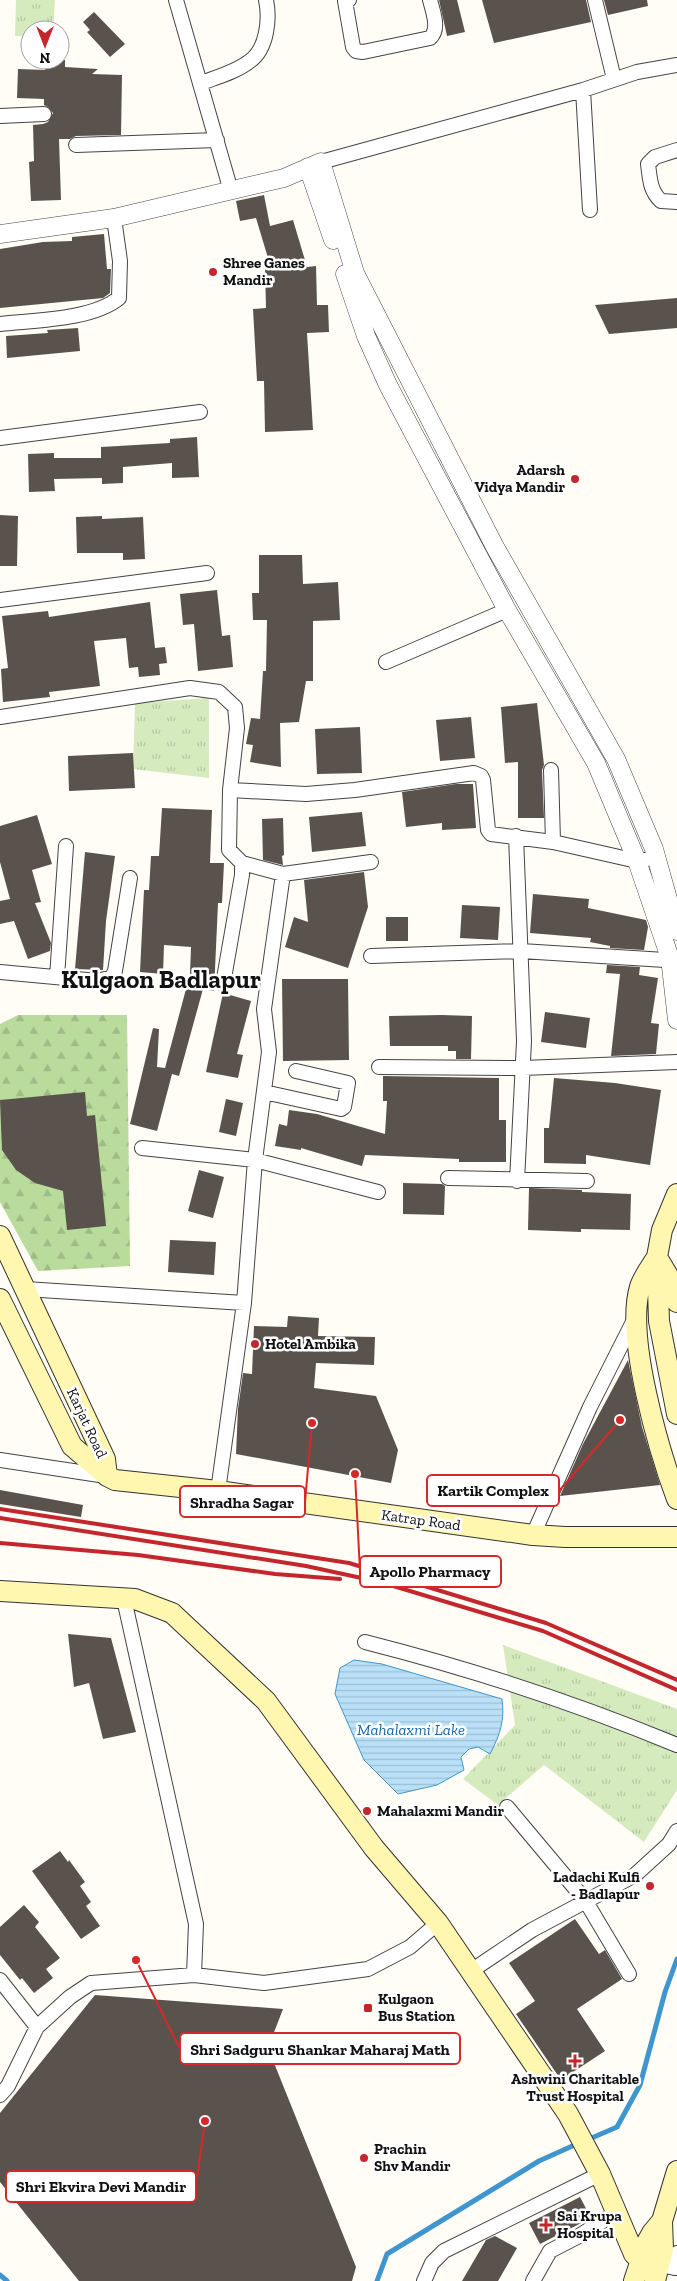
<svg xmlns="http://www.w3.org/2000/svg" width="677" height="2281" font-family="'Zilla Slab',serif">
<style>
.grass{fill:url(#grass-tufts)}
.forest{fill:url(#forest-firs)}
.water{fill:url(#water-rules);stroke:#3f96cf}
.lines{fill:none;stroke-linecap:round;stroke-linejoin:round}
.stream{stroke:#3f96cf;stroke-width:5}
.building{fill:#5a524d}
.minor-casing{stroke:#444;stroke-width:16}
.tertiary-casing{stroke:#444;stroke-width:19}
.secondary-casing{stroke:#333;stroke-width:22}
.minor{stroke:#fff;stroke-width:14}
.tertiary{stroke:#fff;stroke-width:18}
.secondary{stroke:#fff6b0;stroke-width:20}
.rail{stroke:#c4262e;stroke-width:4}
.poi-dot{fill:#c4262e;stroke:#fff;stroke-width:2}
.labels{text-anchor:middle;stroke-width:5;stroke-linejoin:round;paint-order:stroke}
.poi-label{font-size:15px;font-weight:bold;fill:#111;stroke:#fff;text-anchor:start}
.street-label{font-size:15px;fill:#111;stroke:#fff}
.water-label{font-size:16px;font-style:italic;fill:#1768a6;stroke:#fff}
.town-label{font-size:25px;font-weight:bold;fill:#111;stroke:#fff}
.leader{fill:none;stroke:#d62828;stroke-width:2}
.callout-dot{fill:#d62828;stroke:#fff;stroke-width:2}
.callout{fill:#fff;stroke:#d62828;stroke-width:2}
.callout-label{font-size:16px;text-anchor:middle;font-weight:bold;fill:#111}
</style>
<defs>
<pattern id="grass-tufts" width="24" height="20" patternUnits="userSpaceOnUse" patternTransform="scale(1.25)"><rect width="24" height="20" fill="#d5ebbd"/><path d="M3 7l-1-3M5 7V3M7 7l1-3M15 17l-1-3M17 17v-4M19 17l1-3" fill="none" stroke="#b6c8a1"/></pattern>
<pattern id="forest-firs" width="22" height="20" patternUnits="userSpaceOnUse" patternTransform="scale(1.25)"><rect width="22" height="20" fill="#b9dc9c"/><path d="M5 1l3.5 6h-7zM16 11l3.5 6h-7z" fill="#9ebc85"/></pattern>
<pattern id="water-rules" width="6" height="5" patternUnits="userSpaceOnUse" patternTransform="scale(1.25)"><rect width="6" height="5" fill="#b9e0f7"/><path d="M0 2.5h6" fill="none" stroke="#9ebfd3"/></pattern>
</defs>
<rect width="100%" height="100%" fill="#fffdf5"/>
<path class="grass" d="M16,0H55L53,30H30V36H15Z
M209,698V778L133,769L135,703Z
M503,1645L677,1709V1790L644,1842L544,1765L498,1805L463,1779L515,1725Z"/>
<path class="forest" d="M18,1015H127L130,1266L38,1271L0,1202V1024Z"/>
<path class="water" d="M354,1660L382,1664L502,1699C505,1720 500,1735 490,1754L478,1747L469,1749L461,1757L464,1770L437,1785L398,1794L364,1760L335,1694L340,1668Z"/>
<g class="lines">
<path class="stream" d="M587,2140L617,2127L640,2085L665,1992L677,1959
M0,2275L7,2281
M377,2281L387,2254L539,2161L579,2143"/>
</g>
<path class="building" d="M439,0H457L465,32L447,36Z
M482,0H586L591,22L494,43Z
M604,0H647L648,6L608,15Z
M94,12L125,44L110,57L87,32L90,30L83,22Z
M45,60H65V67L98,69L92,74L122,75L121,135L76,136L70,139H59L61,200L31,201L29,162L34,161L33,125L43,124L48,122L53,113L48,107L44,105V99L17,98L18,69L45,70Z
M264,195L270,226L293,220L307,267L316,266L317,305H328L329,332L307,333L313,430L265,432L264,381H257L253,309L266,308L265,268H271L256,218L240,221L236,201Z
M104,234L107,269H111L110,293L103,298L0,308V249L43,242L72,241V237Z
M677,298V328L609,334L595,305Z
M78,328L80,351L7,358L6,336L48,333L47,330Z
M197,437L199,477L172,478V463L123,467V483L102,484V478L54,479L55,491L29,492L28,454L54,453V458H101V447L170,443V439Z
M0,515L18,516L17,566H0Z
M102,516V519L143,517L145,559L123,560V553H77L76,517Z
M259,555H302L303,584L338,582L340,620L313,621V681H306L299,722L280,723L281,767L250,762L253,745L246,744L251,718L260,719L263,671H266L267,620H253L252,593H259Z
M217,590L222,636L230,635L233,667L198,671L194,624L183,625L180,594Z
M150,602L155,648L165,647L167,663L159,664L160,675L139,677L138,667L129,668L126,638L94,641L100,686L49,692L50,697L3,702L1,669L8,668L2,616L48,611L49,617Z
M537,703L544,765L542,770L544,818H518V762L505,763L501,707Z
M471,717L475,758L440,761L436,720Z
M360,727L362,773L317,774L315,729Z
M133,753L135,788L69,791L68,756Z
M456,784H473L476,828L442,830V823L406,827L402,792Z
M162,808L212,810L210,863H224L222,903H218L214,991L203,989L179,1076L172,1074L157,1131L130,1124L153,1028L159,1029L157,1067L165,1068L190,974L191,947L164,945L163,974L140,972L144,890H149L151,856H159Z
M362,812L366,846L312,852L309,817Z
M37,815L52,864L32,870L41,902L35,903L51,943L50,951L28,959L14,921L0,924V901L10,899L0,862V826Z
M283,818L284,855L282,856L283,865L263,860L262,819Z
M85,852L115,856L106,921L103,970L75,969Z
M364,872L368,907L348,968L285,947L294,917L308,922L304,880Z
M533,894L589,899L588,908L646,920L648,927L644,950L610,948V946L590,942L591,938L530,933Z
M462,905L500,907L498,940L460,938Z
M386,917H408V941H386Z
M607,965L640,967L639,975L658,978L651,1023L659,1024L656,1054L611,1056L620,974L606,973Z
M282,979H348L349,1060L283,1061Z
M223,993L251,1001L237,1054L243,1055L238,1078L206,1072Z
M545,1012L590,1018L586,1048L541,1042Z
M442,1015L472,1016L471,1059H456V1051H448V1046H390L389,1016Z
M383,1076L499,1078V1120H506V1162H459V1159L365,1155L362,1166L301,1148V1150L275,1146L279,1124L287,1126L289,1110L317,1114L385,1134L387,1101H383Z
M554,1078L615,1083L661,1090L650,1165L586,1155V1164L544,1163V1128H549Z
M85,1092L87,1116L95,1115L106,1226L67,1230L63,1191L35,1183L16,1170L2,1150L0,1100Z
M226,1099L243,1103L236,1136L219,1132Z
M199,1170L224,1177L213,1218L188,1211Z
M403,1183L442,1184L445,1186L444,1215L403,1214Z
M529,1188L582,1190V1192L631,1194L630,1230L581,1229V1232L528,1230Z
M170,1240L216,1242L214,1275L168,1272Z
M288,1316L319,1318L318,1336L375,1337L374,1365L316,1363L314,1388L376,1396L398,1450L391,1483L236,1454L238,1409L243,1373L252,1374L254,1326L287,1327Z
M628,1360L642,1427L660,1485L560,1496L583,1444Z
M0,1490L83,1505L81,1517L0,1504Z
M68,1634L111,1638L136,1732L103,1739L89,1683L74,1687Z
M60,1851L68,1862L69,1860L85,1882L80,1886L91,1902L86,1906L100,1926L81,1939L32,1871Z
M24,1905L39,1922L35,1927L60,1958L46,1969L53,1978L34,1993L22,1978L20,1980L0,1955V1927Z
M575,1919L599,1954L605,1950L622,1979L577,2009L605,2051L561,2080L516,2014L535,2001L509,1963Z
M95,1995L283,2009L268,2048L356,2267L352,2281H79L0,2182V2113Z
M580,2197L591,2218L540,2244L529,2223Z
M495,2236L517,2248L498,2281H462L486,2240Z"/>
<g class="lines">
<g class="minor-casing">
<path id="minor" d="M176,0L231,191
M349,0L345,1L353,47L356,51L363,52L430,38C440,29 433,12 430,0
M595,0L614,79
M201,83C217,77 236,72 250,61C267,49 270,19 266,0
M583,90L590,210
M0,116L44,114
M76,145L217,140
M677,150L655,157L648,164C650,179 650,191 661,201L677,202
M321,162L583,90L637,72L677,65
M0,324C35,320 92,320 119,298L120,261L114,218
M0,438L200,412
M0,600L207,573
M386,662L507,610
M0,717L190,688L219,692L235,707L237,728L230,790L229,850L242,863V875L223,984
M551,770L553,842
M230,790L306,794L355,790L474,773L481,776L483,780L488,830L491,834L553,842L637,861L645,860
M516,836L524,1041L517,1181
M242,863L283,874L371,862
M371,956L521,951L665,960L670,958
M0,972L98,981L112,977L115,971L130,878
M57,977L66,846
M379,1067L523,1068L677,1062
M264,1092L341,1109L344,1107L348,1083L296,1071
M142,1148L255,1160L378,1192
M448,1178L587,1181
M25,1289L244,1303
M0,1460L106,1476
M218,1491L244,1303L255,1160L269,1052L264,1009L283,874
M533,1535L590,1407L635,1318
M365,1642C471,1669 576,1703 677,1745
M507,1807L585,1900L629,1974
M471,1971L532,1930L635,1875L669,1844L677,1831
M194,1975L264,1983L368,1969L410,1947L438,1923
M0,1980L37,2027
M0,2095L8,2086L37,2027L70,1997L91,1983L194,1975L196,1924L124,1599
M659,2265L677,2268
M674,2268L677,2253
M424,2281L432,2263L444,2251L600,2174
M533,2281L550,2251L579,2236L617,2212"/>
</g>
<g class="tertiary-casing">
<path id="tertiary" d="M308,167L333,240
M0,234L114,218L284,178L321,162L355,273L495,547L616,759L654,849L677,931
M345,274L366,336L388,385L426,457L507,610L596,763L637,861L670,958L677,1020"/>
</g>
<g class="secondary-casing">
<path id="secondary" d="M677,1194L662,1230L657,1257L659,1321L677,1414
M0,1236L105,1459L107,1476
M657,1257C651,1267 643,1277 640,1287C625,1336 659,1451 677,1499
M658,1259L673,1284L677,1302
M0,1299L72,1446L107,1476L115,1480L218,1491L533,1535L565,1537H677
M0,1591L135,1599L172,1613L266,1701L374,1848L438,1923L568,2114L600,2174L634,2254L641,2261L659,2265
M634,2281L647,2242L652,2233L662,2221L677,2171
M655,2281L663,2249L662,2221"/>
</g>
<use href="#minor" class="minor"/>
<use href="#tertiary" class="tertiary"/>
<use href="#secondary" class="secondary"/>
<path class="rail" d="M0,1509L349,1563L546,1623L677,1680
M0,1518L306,1566L380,1582L543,1631L677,1690
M0,1543L138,1555L275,1574L340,1579"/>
</g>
<g class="poi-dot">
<circle cx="213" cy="272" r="5"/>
<circle cx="575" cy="479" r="5"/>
<circle cx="255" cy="1344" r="5"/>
<circle cx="367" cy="1811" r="5"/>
<circle cx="650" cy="1886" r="5"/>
<rect x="363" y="2003" width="10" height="10" rx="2.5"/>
<path d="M572.5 2053.5h5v5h5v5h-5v5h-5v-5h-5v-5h5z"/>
<circle cx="364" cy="2158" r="5"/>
<path d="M543.5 2217.5h5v5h5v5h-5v5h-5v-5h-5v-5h5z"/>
</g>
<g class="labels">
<g class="poi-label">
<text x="223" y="268">Shree Ganes<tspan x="223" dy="17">Mandir</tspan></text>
<text x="565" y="475" text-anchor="end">Adarsh<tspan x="565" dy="17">Vidya Mandir</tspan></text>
<text x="265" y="1349">Hotel Ambika</text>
<text x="377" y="1816">Mahalaxmi Mandir</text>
<text x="640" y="1882" text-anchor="end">Ladachi Kulfi<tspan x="640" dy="17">- Badlapur</tspan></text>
<text x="378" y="2004">Kulgaon<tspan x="378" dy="17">Bus Station</tspan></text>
<text x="575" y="2084" text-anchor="middle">Ashwini Charitable<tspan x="575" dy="17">Trust Hospital</tspan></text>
<text x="374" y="2154">Prachin<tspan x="374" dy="17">Shv Mandir</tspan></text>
<text x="557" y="2221">Sai Krupa<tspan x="557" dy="17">Hospital</tspan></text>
</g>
<g class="street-label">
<text transform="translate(87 1423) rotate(65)" y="5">Karjat Road</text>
<text transform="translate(421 1520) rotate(8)" y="5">Katrap Road</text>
</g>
<g class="water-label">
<text x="411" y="1735">Mahalaxmi Lake</text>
</g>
<g class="town-label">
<text x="161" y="988">Kulgaon Badlapur</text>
</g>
</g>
<path class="leader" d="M620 1420L559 1491M312 1423L305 1502M355 1474L360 1571M136 1960L180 2049M205 2121L196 2186"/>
<g class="callout-dot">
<circle cx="620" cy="1420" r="5"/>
<circle cx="312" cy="1423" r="5"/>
<circle cx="355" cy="1474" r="5"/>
<circle cx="136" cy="1960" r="5"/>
<circle cx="205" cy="2121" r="5"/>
</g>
<g class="callout">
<rect x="427" y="1475" width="132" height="31" rx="5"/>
<rect x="180" y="1486" width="125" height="31" rx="5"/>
<rect x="360" y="1556" width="141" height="31" rx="5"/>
<rect x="180" y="2033" width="280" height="31" rx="5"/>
<rect x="6" y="2171" width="190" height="31" rx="5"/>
</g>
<g class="callout-label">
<text x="493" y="1496">Kartik Complex</text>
<text x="242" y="1508">Shradha Sagar</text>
<text x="430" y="1577">Apollo Pharmacy</text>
<text x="320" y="2055">Shri Sadguru Shankar Maharaj Math</text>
<text x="101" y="2192">Shri Ekvira Devi Mandir</text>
</g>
<g transform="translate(45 45) rotate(180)"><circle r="24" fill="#ffffff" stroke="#a0a0a0"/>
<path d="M0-4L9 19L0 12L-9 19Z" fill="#c4262e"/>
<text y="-8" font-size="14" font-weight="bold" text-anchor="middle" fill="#111111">N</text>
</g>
</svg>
